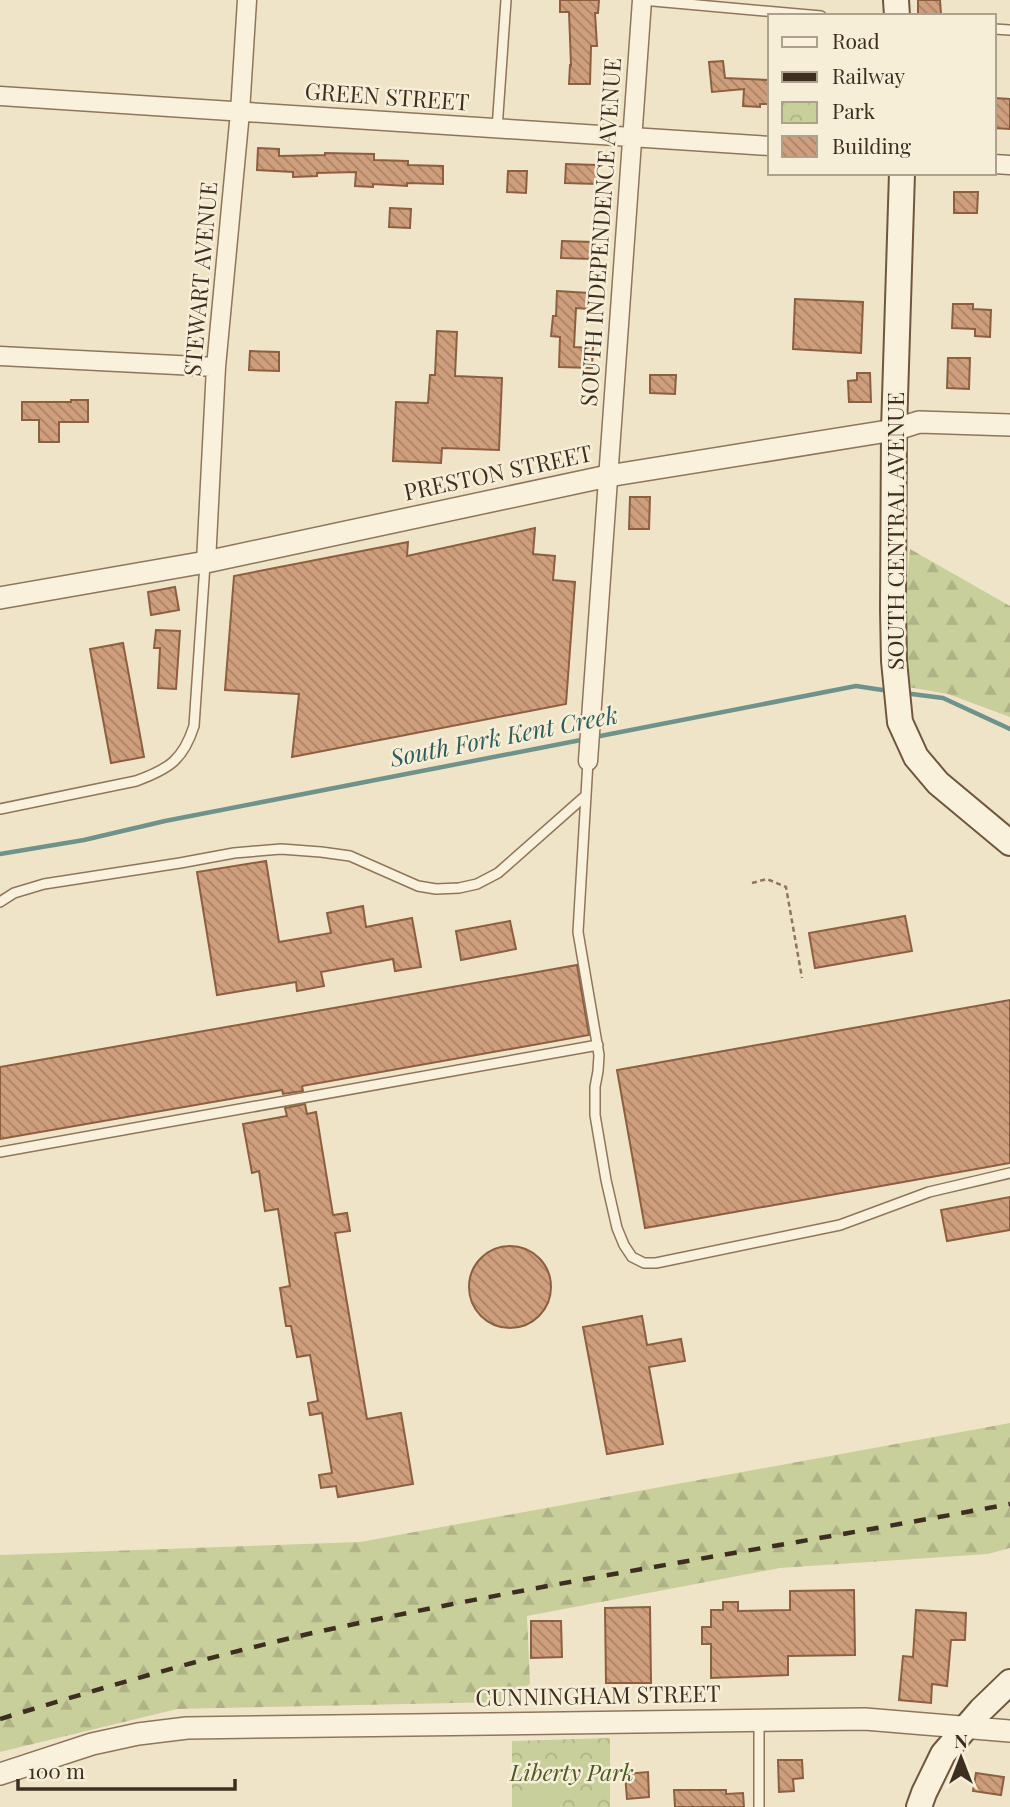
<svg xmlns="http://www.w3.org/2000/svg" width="1010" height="1807" font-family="'Playfair Display',serif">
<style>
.forest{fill:url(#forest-firs)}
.park{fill:url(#park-crowns)}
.pitch{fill:#c9cf9b}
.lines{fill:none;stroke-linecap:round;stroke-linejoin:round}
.stream{stroke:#6f938a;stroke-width:4.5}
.building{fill:url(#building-back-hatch);stroke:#8d5f41;stroke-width:2}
.service-casing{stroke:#8d765c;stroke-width:12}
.minor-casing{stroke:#8d765c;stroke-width:21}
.tertiary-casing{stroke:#8d765c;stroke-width:24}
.secondary-casing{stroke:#6f573f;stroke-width:28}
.path{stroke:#8d765c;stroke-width:2.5;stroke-dasharray:5 3.5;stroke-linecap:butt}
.service{stroke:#faf1dc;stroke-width:9}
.minor{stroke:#faf1dc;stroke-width:18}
.tertiary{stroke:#faf1dc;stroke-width:21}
.secondary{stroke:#faf1dc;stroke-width:24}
.rail{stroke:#3d2e20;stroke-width:4.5;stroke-dasharray:12 12;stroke-linecap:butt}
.labels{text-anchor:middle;stroke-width:5;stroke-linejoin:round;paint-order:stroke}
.street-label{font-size:23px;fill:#3d2e20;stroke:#f7eed8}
.park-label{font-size:23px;font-style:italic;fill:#4d5a26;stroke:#f7eed8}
.water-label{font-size:24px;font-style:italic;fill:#2f5d5a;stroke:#f7eed8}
</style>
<defs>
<pattern id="forest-firs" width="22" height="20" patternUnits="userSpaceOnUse" patternTransform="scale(1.75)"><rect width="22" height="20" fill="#c9cf9b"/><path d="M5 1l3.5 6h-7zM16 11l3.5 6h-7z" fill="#aeb285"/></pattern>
<pattern id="park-crowns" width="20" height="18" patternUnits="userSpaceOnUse" patternTransform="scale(1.75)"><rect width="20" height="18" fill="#c9cf9b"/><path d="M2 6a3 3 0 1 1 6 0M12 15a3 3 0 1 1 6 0" fill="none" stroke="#aeb285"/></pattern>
<pattern id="building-back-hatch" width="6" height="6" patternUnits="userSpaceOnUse" patternTransform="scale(1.75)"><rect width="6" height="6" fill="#cf9f7d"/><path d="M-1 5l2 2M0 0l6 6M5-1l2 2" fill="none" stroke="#a98266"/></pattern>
</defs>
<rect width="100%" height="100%" fill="#f0e4c8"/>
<path class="forest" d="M910,549L1010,606V717L948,694L908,687C904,640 905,595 910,549Z
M1010,1423V1548L988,1554L780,1568L527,1616L530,1684L503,1702L177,1709L0,1752V1555L360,1542Z"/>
<path class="park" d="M610,1738V1807H512V1741Z"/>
<path class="pitch" d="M562,1765L563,1807H526L525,1766Z"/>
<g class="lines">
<path class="stream" d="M904,693L943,698L1010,729
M595,737L856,686L889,691
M0,854L84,840L165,821L586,739"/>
</g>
<path class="building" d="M560,0H599L598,13H595L597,46H591L590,84H569L570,65H571L569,12H560Z
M918,0H940L941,14H918Z
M723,61L725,78L770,80V104H760V107L743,106L744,89L712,92L709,62Z
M995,98L1010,99V129L994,128Z
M258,148L279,149V156L325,155V153L374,154V160L408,161V165L443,166V184L407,183V186L373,184V187L355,186L356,172L317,173V176L293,177V172L257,170Z
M566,164L598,165L597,184L565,183Z
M508,171H527L526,193L507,192Z
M954,192H978L977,213H954Z
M390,208L411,209L410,228L389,227Z
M562,241L592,242V259L561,258Z
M557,291L589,293L588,309L576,308L574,347L593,348L592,368L559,367L560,337L551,336L553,316H556Z
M795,299L863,302L861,353L793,349Z
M953,304H973V309L991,310L990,337L975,336V329L952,328Z
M437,331L457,332L455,376L502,378L499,450L442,448L441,463L393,461L396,402L428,403L430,375H435Z
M250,351L279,352V371L249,370Z
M948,358H970L969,389L947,388Z
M857,373H870L871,402H849L848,381L857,380Z
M650,375H676L675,394L650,393Z
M71,400H88V422H59V442H39V420H22V402H71Z
M630,497H650L649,529H629Z
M535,528L533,554L555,556L553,580L575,582L566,704L292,757L299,694L225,690L234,576L408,542L407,556Z
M175,587L179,610L151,615L148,592Z
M156,630L180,631L176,689L158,688L160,648H154Z
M123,643L144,757L111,763L90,649Z
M266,861L279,942L331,933L327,913L363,906L366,927L412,918L421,967L395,971L393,959L321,972L324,986L297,991L296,982L217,995L197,872Z
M905,916L912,951L815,968L809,933Z
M510,921L516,949L461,960L456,931Z
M577,965L589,1035L302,1086L303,1091L283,1094L282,1090L0,1139V1067Z
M1010,1000V1163L645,1228L617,1070Z
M305,1104L307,1114L316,1112L333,1215L347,1213L350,1231L335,1233L367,1419L401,1413L413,1484L338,1497L336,1486L321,1488L319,1475L332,1473L322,1413L310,1415L308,1403L318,1401L310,1355L297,1357L291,1326H286L280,1288L290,1286L278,1209L265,1211L259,1171L252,1173L243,1124L287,1116L285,1108Z
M1010,1197V1230L947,1241L941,1210Z
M469 1287a41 41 0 1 1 82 0a41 41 0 1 1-82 0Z
M642,1316L647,1345L681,1339L685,1361L649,1367L663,1444L607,1454L583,1327Z
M854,1590L855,1655L788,1656V1675L711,1678V1644H702V1627H711V1610H723V1602H738V1611L790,1610V1591Z
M650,1607L651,1683H606L605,1608Z
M916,1610L966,1613L965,1640H951L947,1686L932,1684L931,1703L899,1700L903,1656L913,1657Z
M531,1621H561L562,1657L531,1658Z
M778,1760H802L803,1778L793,1779L794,1791L779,1792Z
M648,1772L649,1797L627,1799L625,1774Z
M976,1773L1004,1777L1001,1795L973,1791Z
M674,1790H726V1794L743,1793L744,1807H675Z"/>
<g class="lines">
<g class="service-casing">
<path id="service" d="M642,0L821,16
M994,29L1010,30
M497,129L506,0
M588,761L578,932L599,1055L598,1071L595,1087V1115L606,1180L617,1228L624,1245L632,1257L644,1263H656L840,1225L929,1192L1010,1173
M0,809L136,781C169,769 183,760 194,726L205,564
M0,902L14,893L44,884L180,863L234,853L281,849L321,852L350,856L418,886L436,889L459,888L477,884L498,873L584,797
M0,1152L598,1045
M759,1721V1807"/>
</g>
<g class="minor-casing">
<path id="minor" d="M0,96L770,146
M994,164L1010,165
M0,356L216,367
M206,562L216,367L240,112L247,0
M588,761L642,0"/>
</g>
<g class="tertiary-casing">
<path id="tertiary" d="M0,598L206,562L608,476L894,430L919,422L1010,425
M0,1774L92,1744L138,1734L187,1728L865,1719L1010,1731"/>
</g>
<g class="secondary-casing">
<path id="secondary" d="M896,0L897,16
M902,173L894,430L893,609L894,661L900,722L916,757L938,783L1010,843
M919,1807L924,1793L943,1754L981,1710L1010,1682"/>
</g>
<path class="path" d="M752,883L767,879L786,887L802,978"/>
<use href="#service" class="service"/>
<use href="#minor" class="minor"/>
<use href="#tertiary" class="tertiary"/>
<use href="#secondary" class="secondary"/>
<path class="rail" d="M0,1719C105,1687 210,1656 317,1632C546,1582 779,1547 1010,1504"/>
</g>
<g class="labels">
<g class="street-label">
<text transform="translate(387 97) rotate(4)" y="8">GREEN STREET</text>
<text transform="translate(601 232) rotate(-86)" y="8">SOUTH INDEPENDENCE AVENUE</text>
<text transform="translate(201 279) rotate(-85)" y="8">STEWART AVENUE</text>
<text transform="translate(498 473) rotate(-12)" y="8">PRESTON STREET</text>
<text transform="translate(896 531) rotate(-90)" y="8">SOUTH CENTRAL AVENUE</text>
<text transform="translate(598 1696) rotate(-1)" y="8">CUNNINGHAM STREET</text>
</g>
<g class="park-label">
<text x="572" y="1781">Liberty Park</text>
</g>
<g class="water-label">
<text transform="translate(504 737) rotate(-11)" y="8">South Fork Kent Creek</text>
</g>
</g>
<rect x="768" y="14" width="228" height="161" fill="#f7eed8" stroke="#ada18e" stroke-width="2"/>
<rect x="782" y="37" width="35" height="10" fill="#faf1dc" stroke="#ada18e" stroke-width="2"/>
<text x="832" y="49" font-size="21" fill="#3d2e20">Road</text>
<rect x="782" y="72" width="35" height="10" fill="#3d2e20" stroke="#ada18e" stroke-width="2"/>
<text x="832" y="84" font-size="21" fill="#3d2e20">Railway</text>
<rect x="782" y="102" width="35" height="21" fill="url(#park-crowns)" stroke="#ada18e" stroke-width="2"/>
<text x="832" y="119" font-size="21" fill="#3d2e20">Park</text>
<rect x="782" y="136" width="35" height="21" fill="url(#building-back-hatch)" stroke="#ada18e" stroke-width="2"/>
<text x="832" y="154" font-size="21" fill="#3d2e20">Building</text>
<g transform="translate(961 1758)" stroke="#f7eed8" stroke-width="5" paint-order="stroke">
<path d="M0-5L12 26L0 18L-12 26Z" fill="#3d2e20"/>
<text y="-10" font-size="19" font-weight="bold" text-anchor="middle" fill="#3d2e20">N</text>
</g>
<path d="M18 1779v10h217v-10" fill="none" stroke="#3d2e20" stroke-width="3.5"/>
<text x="28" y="1779" font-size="21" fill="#3d2e20" stroke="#f7eed8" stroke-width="5" paint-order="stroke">100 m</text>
</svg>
